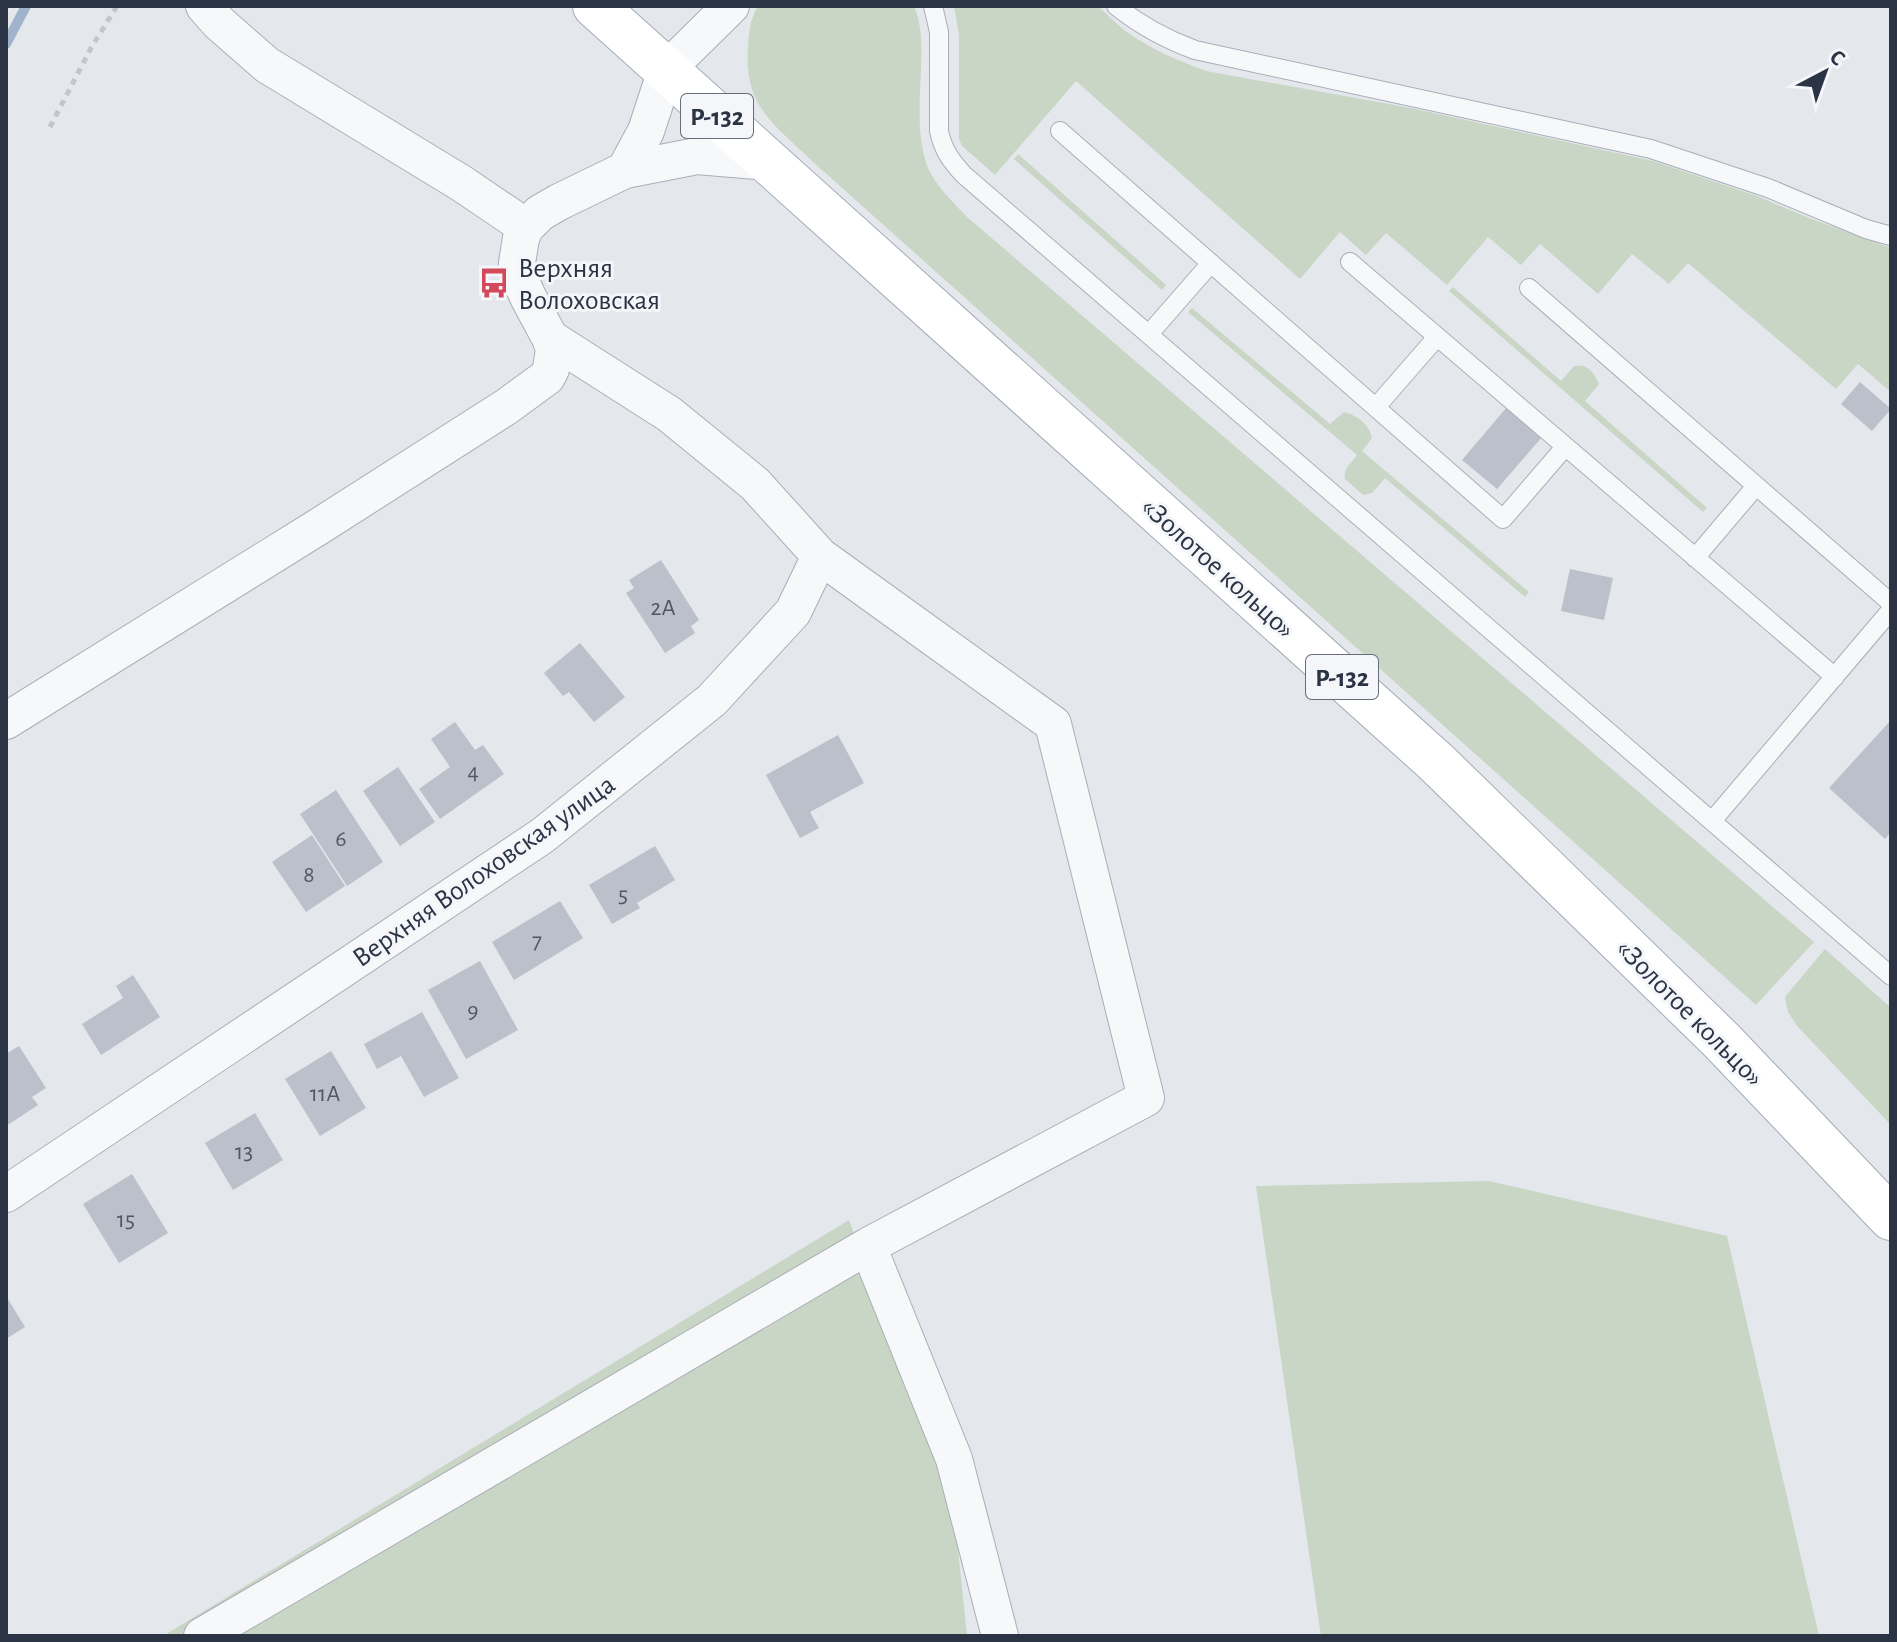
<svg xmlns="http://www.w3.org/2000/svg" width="1897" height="1642" font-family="'Alegreya Sans',sans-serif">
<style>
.green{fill:#c9d6c5}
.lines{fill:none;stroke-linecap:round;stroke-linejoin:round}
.stream{stroke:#9fb4cc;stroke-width:10}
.building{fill:#bbc0ca}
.service-casing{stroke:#a9aeb7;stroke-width:20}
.minor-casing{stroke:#a9aeb7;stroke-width:38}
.primary-casing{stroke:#a3abb8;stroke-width:46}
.path{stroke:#c2c5cb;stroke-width:5;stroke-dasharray:6 6;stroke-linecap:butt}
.service{stroke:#f7f8fa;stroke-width:18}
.minor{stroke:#f7f8fa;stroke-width:36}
.primary{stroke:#fff;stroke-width:44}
.labels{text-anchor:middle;stroke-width:6;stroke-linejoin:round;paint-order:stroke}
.number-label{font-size:24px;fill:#4f5766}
.shield{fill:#f4f6f9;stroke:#676e7b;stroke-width:2}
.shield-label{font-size:26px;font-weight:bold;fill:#2b3445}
.poi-label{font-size:28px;fill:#2b3445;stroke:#f4f6f9;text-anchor:start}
.street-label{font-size:28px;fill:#2b3445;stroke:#f4f6f9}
</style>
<rect width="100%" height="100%" fill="#e4e7ec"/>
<path class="green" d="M758,6H914C922,25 922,47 921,68C920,99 916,137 928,168C936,186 953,202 967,217L1814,942L1756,1005L812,161C773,123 744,107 748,47C749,32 750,19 758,6Z
M954,6H1098C1107,14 1116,24 1127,32C1150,49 1179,61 1206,71L1411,108L1653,161L1757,196L1809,218L1891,248V392L1858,364L1836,389L1688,263L1669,284L1632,254L1598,294L1540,244L1521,265L1488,237L1447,285L1386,233L1366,255L1340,232L1300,279L1076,81L995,175L962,146L959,139V35Z
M1018,154L1166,285L1162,290L1014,159Z
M1453,287L1561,381L1574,366C1587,363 1594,372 1599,384L1585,401L1707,508L1703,512L1449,291Z
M1192,308L1330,424L1344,412C1357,415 1370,425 1372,438L1362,451L1529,592L1525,597L1385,478L1372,493L1363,495L1345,479C1343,468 1352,463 1357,455L1188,312Z
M1825,949L1891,1008V1125L1797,1026L1788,1012L1785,997Z
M1489,1181L1727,1236L1819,1636H1321L1256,1186Z
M849,1220L953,1502L967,1636H163Z"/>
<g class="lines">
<path class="stream" d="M6,44L26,6"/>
</g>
<path class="building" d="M1860,382L1891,409L1872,431L1841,404Z
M1507,407L1542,437L1497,489L1462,460Z
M661,560L699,620L691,626L695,633L665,653L626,593L634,588L629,580Z
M1570,569L1613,578L1604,620L1561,611Z
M580,643L625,697L594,722L569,692L563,696L544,673Z
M1891,720V832L1885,839L1829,788Z
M455,722L475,750L483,745L504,774L440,819L419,789L450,767L431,739Z
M838,735L864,783L810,812L819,828L800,838L766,775Z
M398,767L435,822L400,846L363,791Z
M336,790L383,862L347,886L300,814Z
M312,835L345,886L306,912L272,862Z
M655,846L675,880L637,903L640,908L612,924L589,885Z
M560,901L583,938L514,980L492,942Z
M480,961L518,1030L466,1059L428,990Z
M133,975L160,1017L101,1055L82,1024L123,998L116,986Z
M422,1012L459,1078L424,1097L401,1056L377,1069L364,1044Z
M19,1046L46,1088L32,1097L38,1105L6,1126V1054Z
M331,1051L366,1108L320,1136L285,1079Z
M255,1113L283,1160L233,1190L205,1143Z
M132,1174L168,1233L119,1263L83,1204Z
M6,1296L25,1327L6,1339Z"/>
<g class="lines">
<g class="service-casing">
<path id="service" d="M933,6L939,32V131C943,150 951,161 964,175L1891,976
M1116,6C1141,26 1165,39 1195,50L1651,149L1768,188L1866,229L1891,236
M1060,131L1503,519L1565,447
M1350,262L1835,677
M1529,288L1891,603
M1149,334L1211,263
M1376,407L1437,337
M1695,558L1756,486
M1712,821L1891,610"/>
</g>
<g class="minor-casing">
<path id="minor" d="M204,6L219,23L267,65L461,183L526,227
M625,170L646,131L666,70L731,6
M6,721L318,527L506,407L547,377L551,369L554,349L550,338L528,297L519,276L517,263L521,238L526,227L540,213L559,202L625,170L697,156L768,162
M6,1194L542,836L712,700L793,612L820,556L755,484L669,414L550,338
M868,1246L954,1459L1000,1636
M202,1636L868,1246L1146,1098L1053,724L820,556"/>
</g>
<g class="primary-casing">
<path id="primary" d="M595,6L1436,762L1722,1041L1891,1218"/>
</g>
<path class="path" d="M50,127L91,48L117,6"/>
<use href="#service" class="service"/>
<use href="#minor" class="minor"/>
<use href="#primary" class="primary"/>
</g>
<defs>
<g id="bus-bare" transform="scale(2.4)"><path d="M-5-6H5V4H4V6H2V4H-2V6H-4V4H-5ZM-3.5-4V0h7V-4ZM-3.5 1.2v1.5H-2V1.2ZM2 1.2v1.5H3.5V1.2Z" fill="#d1495b" stroke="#f4f6f9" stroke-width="2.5" paint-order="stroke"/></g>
</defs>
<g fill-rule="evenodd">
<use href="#bus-bare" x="494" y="283"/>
</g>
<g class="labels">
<g class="number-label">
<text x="663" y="615">2А</text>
<text x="473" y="779">4</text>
<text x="341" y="846">6</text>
<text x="309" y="882">8</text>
<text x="623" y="902">5</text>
<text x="537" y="948">7</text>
<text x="473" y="1018">9</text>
<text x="325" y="1101">11А</text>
<text x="244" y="1159">13</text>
<text x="126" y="1227">15</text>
</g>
<g class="shield">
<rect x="681" y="94" width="72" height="44" rx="6"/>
<rect x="1306" y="655" width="72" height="44" rx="6"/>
</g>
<g class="shield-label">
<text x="717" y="125">Р-132</text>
<text x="1342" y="686">Р-132</text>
</g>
<g class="poi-label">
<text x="518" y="277">Верхняя<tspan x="518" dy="32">Волоховская</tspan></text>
</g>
<g class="street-label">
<text transform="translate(1219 567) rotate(42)" y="10">«Золотое кольцо»</text>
<text transform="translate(483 870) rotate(-35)" y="10">Верхняя Волоховская улица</text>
<text transform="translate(1691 1012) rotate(45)" y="10">«Золотое кольцо»</text>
</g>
</g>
<rect width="1897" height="1642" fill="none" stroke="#2b3445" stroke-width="16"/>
<g transform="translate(1825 72) rotate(41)" stroke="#f4f6f9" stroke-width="6" paint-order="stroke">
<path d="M0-6L14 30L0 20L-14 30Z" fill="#2b3445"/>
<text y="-12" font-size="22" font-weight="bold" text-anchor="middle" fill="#2b3445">С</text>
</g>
</svg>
